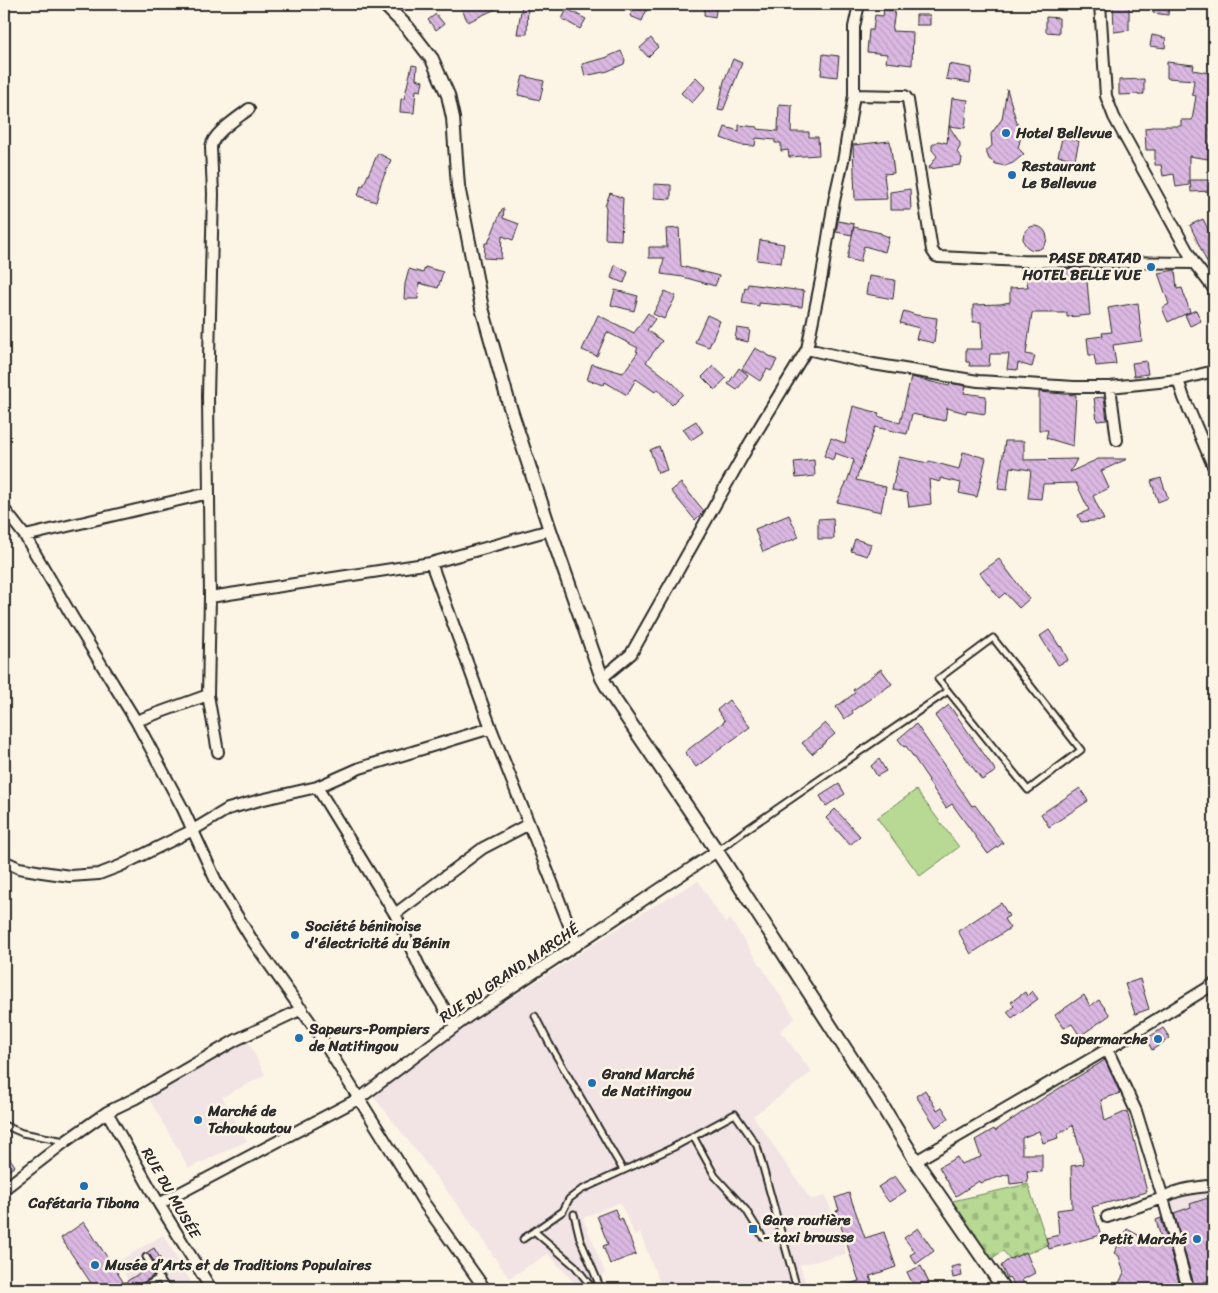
<svg xmlns="http://www.w3.org/2000/svg" width="1218" height="1293" font-family="Sriracha,sans-serif">
<style>
.built{fill:#f2e3e4}
.green{fill:#b7d993;stroke:#71825f}
.cemetery{fill:url(#cemetery-stones);stroke:#71825f}
.building{fill:url(#building-back-hatch);stroke:#2b2b2b}
.lines{fill:none;stroke-linecap:round;stroke-linejoin:round}
.service-casing{stroke:#2b2b2b;stroke-width:9}
.minor-casing{stroke:#2b2b2b;stroke-width:14}
.tertiary-casing{stroke:#2b2b2b;stroke-width:16}
.service{stroke:#fcf5e5;stroke-width:5}
.minor{stroke:#fcf5e5;stroke-width:10}
.tertiary{stroke:#fcf5e5;stroke-width:12}
.poi-dot{fill:#1f6fb2;stroke:#fcf5e5;stroke-width:2}
.labels{text-anchor:middle;stroke-width:5;stroke-linejoin:round;paint-order:stroke}
.poi-label{font-size:15px;font-weight:bold;fill:#2b2b2b;stroke:#fcf5e5;text-anchor:start}
.street-label{font-size:15px;fill:#2b2b2b;stroke:#fcf5e5}
</style>
<defs>
<pattern id="cemetery-stones" width="16" height="16" patternUnits="userSpaceOnUse" patternTransform="scale(1.25)"><rect width="16" height="16" fill="#b7d993"/><path d="M2 7V4a2 2 0 0 1 4 0v3zM10 15v-3a2 2 0 0 1 4 0v3z" fill="#9eba7f"/></pattern>
<pattern id="building-back-hatch" width="6" height="6" patternUnits="userSpaceOnUse" patternTransform="scale(1.25)"><rect width="6" height="6" fill="#dbb8e2"/><path d="M-1 5l2 2M0 0l6 6M5-1l2 2" fill="none" stroke="#bc9ec2"/></pattern>
</defs>
<rect width="100%" height="100%" fill="#fcf5e5"/>
<filter id="ink" filterUnits="userSpaceOnUse"><feTurbulence type="fractalNoise" baseFrequency=".02" numOctaves="2"/><feDisplacementMap in="SourceGraphic" scale="10" xChannelSelector="R" yChannelSelector="G"/><feConvolveMatrix kernelMatrix="1 2 1 2 8 2 1 2 1" color-interpolation-filters="sRGB"/></filter>
<g filter="url(#ink)">
<path class="built" d="M698,881L725,923L730,919L795,1018L780,1031L812,1072L753,1116L811,1200L825,1196L840,1228L846,1254L800,1265L807,1287L800,1289H662L640,1233L635,1236L620,1202L583,1218L605,1273L579,1288L548,1254L509,1278L464,1213L383,1108L371,1095L473,1021L542,978L640,914Z
M247,1039L265,1075L222,1097L247,1141L189,1168L149,1099L153,1092Z
M1193,1189L1197,1195L1214,1191V1279L1194,1285L1168,1196Z
M163,1235L195,1289H134L117,1262Z"/>
<path class="green" d="M916,790L959,847L920,876L877,818Z"/>
<path class="cemetery" d="M1028,1184L1048,1245L1011,1260L1003,1251L988,1261L948,1202Z"/>
<path class="building" d="M470,4H506L468,22L461,8Z
M636,4H649L642,21L630,16Z
M705,4H717L715,17L704,15Z
M1113,4H1129V30L1114,32Z
M1154,4H1169L1168,15L1153,13Z
M522,5L528,6L527,34H517Z
M567,9L586,19L580,29L562,19Z
M884,9L895,11L892,31L913,32L912,65L886,62L887,54L867,52L869,30H873L875,15L883,16Z
M436,14L444,24L436,30L428,20Z
M916,15H930V25H916Z
M1046,17L1059,18V33L1046,32Z
M1152,35L1166,38L1165,48L1150,46Z
M651,38L658,47L648,57L640,48Z
M621,51L625,60L624,64L608,71L585,76L582,64L605,58Z
M823,54L839,56L837,77L821,75Z
M733,59L742,63L723,111L718,110L724,81Z
M1167,62L1194,65L1193,70L1214,74V117L1211,129L1214,130V144L1210,143L1208,159L1189,156V185L1176,187L1174,174L1163,176L1161,165H1155V150H1146L1145,128L1153,127V126H1181V120H1192L1196,96L1192,95L1194,80L1167,78Z
M949,64L972,68L970,83L946,79Z
M412,65L417,66L416,79L423,81L421,91L416,90L414,113L400,112L401,99H404Z
M523,76L544,81L540,100L518,95Z
M696,77L706,87L692,103L681,93Z
M1144,79V94L1119,95V80Z
M1007,89L1021,137L1018,148L1024,154L1013,163L1005,166L996,164L989,159L986,151L992,146L991,134L1002,119Z
M952,98L968,100L965,128L949,126Z
M779,104L792,105L791,132H809V137H818L819,155L789,157L788,150L781,151V143H775V140L756,138L755,146L740,145L721,138L725,127L739,131V125L757,127V129L778,131Z
M949,126L960,143V147L957,152L962,158L961,165L928,169L937,156L932,150V145L938,141L947,143Z
M1062,138L1079,141L1075,159L1058,156Z
M890,141L894,173L884,174L887,199L855,200L853,145Z
M378,153L391,160L381,183L376,202L358,196L361,185L363,186Z
M1190,180H1209L1210,191L1191,192Z
M654,184L671,185V199L654,198Z
M910,189L911,210H890V192Z
M610,193L623,198L621,240L605,239L606,207L605,206Z
M502,209H504L503,218L519,224L513,240L502,236L501,259L484,258L485,243H488Z
M1203,219L1214,242V278L1190,225Z
M838,221L854,224L852,235L836,232Z
M1023 238a12 12 0 1 1 24 0a12 12 0 1 1-24 0Z
M854,227L881,233V234L889,237L885,252L864,246L860,262L847,259Z
M679,228L681,266L719,276L715,286L683,277L661,274L664,258H649V247H667L666,229Z
M760,240L784,244L781,263L757,260Z
M615,265L628,272L624,283L611,278Z
M425,267L443,272L438,288L419,283L418,299H404L405,284L409,269L423,273Z
M1039,268L1086,269L1090,315L1067,317V313H1032L1026,354L1035,356L1032,367L1018,363L1017,370L1007,369L1009,354H990L989,366H970L969,362H966V349H982L981,322H973V305L1000,304L1010,302V288L1028,287L1026,275L1039,272Z
M1175,270L1177,289L1182,288L1190,312L1168,322L1162,308L1169,304L1158,273Z
M869,276L895,280L893,299L866,294Z
M748,284L804,291L802,307L759,303V306L742,303L745,287L747,288Z
M615,290L638,296L634,311L611,305Z
M665,291L676,296L664,319L653,314Z
M1138,303L1142,341L1113,345L1116,364L1096,366L1094,355H1089L1087,338L1103,336L1102,333L1112,332L1108,308Z
M1196,310L1201,321L1190,326L1185,315Z
M904,311L916,315L937,318L934,343L916,339L919,328L900,323Z
M648,313L655,319L647,330L662,341L646,362L672,382L683,394L672,405L657,389L655,392L636,379L627,395L605,382L604,385L587,380L592,364L623,373L638,352L636,351L638,348L607,332L597,356L582,350L598,315L634,333Z
M707,315L720,321L709,347L695,342Z
M737,328L750,330L748,342L735,339Z
M755,348L777,360L771,371L767,369L760,381L742,369Z
M1146,361L1148,374L1134,376L1132,363Z
M713,366L726,378L715,390L702,377Z
M739,368L748,375L737,390L728,384Z
M911,377L949,386L950,383L966,386L964,393L986,396L985,414L967,411L966,413L947,408L945,421L912,414L907,434L875,427L856,480L886,487L881,512L837,502L848,479L854,460L835,453L833,460L824,456L831,438L845,443L853,406L879,413L878,416L900,423Z
M1039,392L1076,395L1073,446L1046,438L1048,430H1039Z
M1104,397L1107,420L1097,421L1094,398Z
M696,421L703,432L691,440L683,429Z
M1005,441H1024V460L1077,459L1070,472L1098,459H1127L1101,471L1109,488L1093,496L1104,520L1081,522L1078,515L1089,510L1076,483L1043,484L1041,499L1028,498L1031,470L1010,467L1007,490L998,489Z
M659,446L667,470L658,473L650,450Z
M963,452L986,458L977,497L959,493L961,483L940,478V482L929,479L931,504L909,507L907,493L892,490L899,457L928,463L929,461L959,469Z
M814,460L815,476L796,478L794,462Z
M1161,478L1168,498L1158,502L1151,481Z
M681,483L704,511L695,520L671,491Z
M789,515L799,537L763,552L755,529Z
M833,518L834,539H818V519Z
M855,539L871,544L867,556L851,551Z
M999,559L1029,599L1019,608L1005,593L999,598L980,573Z
M1049,630L1060,647L1061,646L1068,660L1058,665L1040,636Z
M881,669L892,684L852,711L853,713L844,719L836,707L855,693L853,690Z
M729,700L750,727L696,767L685,752L725,721L717,710Z
M949,705L996,771L982,780L935,716Z
M825,723L835,734L812,754L802,743Z
M916,724L972,806L975,805L1003,843L988,854L952,804L946,808L928,781L929,780L906,746L904,747L898,739Z
M879,759L886,771L877,776L871,766Z
M839,784L845,794L826,806L820,796Z
M1080,788L1088,801L1049,827L1041,814Z
M835,809L860,836L850,845L826,818Z
M1001,903L1009,916L1004,919L1010,928L971,954L958,931Z
M1140,979L1149,1009L1135,1014L1125,984Z
M1032,991L1038,999L1012,1018L1007,1012L1014,1006L1011,1002L1025,992L1027,996Z
M1084,995L1090,1006L1099,1000L1110,1015L1080,1036L1072,1024L1064,1028L1055,1015Z
M1163,1028L1170,1038L1152,1050L1146,1039Z
M1105,1060L1120,1093L1101,1100L1105,1121L1127,1111L1147,1192L1092,1207L1101,1235L1049,1249L1046,1238L1059,1235L1057,1210L1072,1208L1071,1166L1084,1164L1073,1125L1057,1135L1058,1138L1043,1143L1039,1131L1022,1138V1154H1042V1172L1027,1171L1028,1182L1010,1184L1009,1174L980,1183L979,1181L956,1196L939,1167L957,1157L961,1164L981,1157L975,1140L994,1129L995,1131L1045,1097Z
M925,1090L937,1110L942,1107L949,1118L936,1127L916,1096Z
M4,1150L15,1166L4,1174Z
M895,1176L906,1191L889,1202L878,1187Z
M849,1193L865,1238L884,1232L896,1267L870,1276L874,1289H840L839,1287L859,1281L836,1211L839,1210L835,1198Z
M1214,1196V1279L1194,1285L1174,1213L1191,1207L1190,1204Z
M615,1209L619,1220L622,1218L636,1254L610,1264L603,1246L608,1244L597,1216Z
M1161,1218L1181,1289H1175L1173,1284L1153,1289H1130L1119,1283L1124,1273L1119,1256L1114,1253L1127,1229L1164,1249L1156,1220Z
M84,1222L124,1283L148,1268L153,1276L139,1285L137,1289H95L61,1238Z
M918,1228L934,1251L916,1264L910,1255L915,1252L904,1238Z
M154,1248L167,1270L162,1274L150,1255L146,1253Z
M1026,1252L1035,1273L1022,1280L1027,1289H1017L1009,1277L1007,1278L1001,1266L1010,1258L1011,1259Z
M960,1265L962,1276L953,1278L951,1267Z
M921,1266L929,1283L915,1289L907,1272Z"/>
<g class="lines">
<g class="service-casing">
<path id="service" d="M717,851L746,830L948,691L1028,790L1081,750L993,638L938,679L948,691
M535,1016L550,1045L623,1170
M4,1125L22,1133L65,1141
M693,1136L715,1176L746,1210L762,1236
M574,1214L580,1239L601,1289
M534,1231L575,1266L593,1289
M523,1239L563,1211L569,1199L581,1190L672,1148L735,1114L757,1146L797,1289
M146,1257L167,1289
M141,1289L159,1278"/>
</g>
<g class="minor-casing">
<path id="minor" d="M1100,4L1106,96L1114,117L1194,263L1214,289
M854,95L901,96H905L908,100L932,250L936,256L939,257L1022,261L1194,263
M807,349L873,364L978,381L1074,387H1110L1178,380
M1214,371L1178,380L1184,398L1214,468
M1110,387L1117,440
M4,509L25,536L73,618L136,721L183,809L217,883L252,940L318,1033L424,1203L485,1289
M25,536L209,493
M431,563L491,728L577,945
M210,597L431,563L550,530
M602,678L631,654L751,441L807,349L822,275L834,201L844,156L854,95V27L859,4
M136,721L208,695
M218,752L208,695L210,597L208,396L213,194L211,147C213,133 238,118 249,109
M317,787L360,768L491,728
M4,861L19,868L42,872L70,876L99,874L120,866L193,830L228,809L260,800L317,787L395,914L422,972L455,1026
M395,914L483,848L529,824
M1107,1049L1136,1111L1163,1198L1188,1289
M107,1112L159,1204L211,1289
M916,1161L1118,1043L1214,984
M4,1189L66,1141L107,1112L136,1098L236,1040L302,1009
M159,1204L360,1098L469,1016L717,851
M1107,1217L1163,1198C1178,1188 1197,1188 1214,1185"/>
</g>
<g class="tertiary-casing">
<path id="tertiary" d="M384,4L408,28L432,59L448,95L453,118L458,186L482,308L509,404L550,530L602,678L612,696L717,851L878,1099L919,1166L1004,1289"/>
</g>
<use href="#service" class="service"/>
<use href="#minor" class="minor"/>
<use href="#tertiary" class="tertiary"/>
</g>
</g>
<g class="poi-dot">
<circle cx="1006" cy="133" r="5"/>
<circle cx="1012" cy="175" r="5"/>
<circle cx="1151" cy="267" r="5"/>
<circle cx="295" cy="935" r="5"/>
<circle cx="299" cy="1038" r="5"/>
<circle cx="1158" cy="1039" r="5"/>
<circle cx="592" cy="1083" r="5"/>
<circle cx="198" cy="1120" r="5"/>
<circle cx="84" cy="1186" r="5"/>
<rect x="748" y="1224" width="10" height="10" rx="2.5"/>
<circle cx="1197" cy="1239" r="5"/>
<circle cx="95" cy="1265" r="5"/>
</g>
<g class="labels">
<g class="poi-label">
<text x="1016" y="138">Hotel Bellevue</text>
<text x="1022" y="171">Restaurant<tspan x="1022" dy="17">Le Bellevue</tspan></text>
<text x="1141" y="263" text-anchor="end">PASE DRATAD<tspan x="1141" dy="17">HOTEL BELLE VUE</tspan></text>
<text x="305" y="931">Société béninoise<tspan x="305" dy="17">d'électricité du Bénin</tspan></text>
<text x="309" y="1034">Sapeurs-Pompiers<tspan x="309" dy="17">de Natitingou</tspan></text>
<text x="1148" y="1044" text-anchor="end">Supermarche</text>
<text x="602" y="1079">Grand Marché<tspan x="602" dy="17">de Natitingou</tspan></text>
<text x="208" y="1116">Marché de<tspan x="208" dy="17">Tchoukoutou</tspan></text>
<text x="84" y="1208" text-anchor="middle">Cafétaria Tibona</text>
<text x="763" y="1225">Gare routière<tspan x="763" dy="17">- taxi brousse</tspan></text>
<text x="1187" y="1244" text-anchor="end">Petit Marché</text>
<text x="105" y="1270">Musée d’Arts et de Traditions Populaires</text>
</g>
<g class="street-label">
<text transform="translate(509 973) rotate(-34)" y="5">RUE DU GRAND MARCHÉ</text>
<text transform="translate(171 1193) rotate(60)" y="5">RUE DU MUSÉE</text>
</g>
</g>
<rect width="1218" height="1293" fill="none" stroke="#fcf5e5" stroke-width="20"/>
<rect x="10" y="10" width="1198" height="1273" fill="none" stroke="#2b2b2b" stroke-width="2" filter="url(#ink)"/>
</svg>
